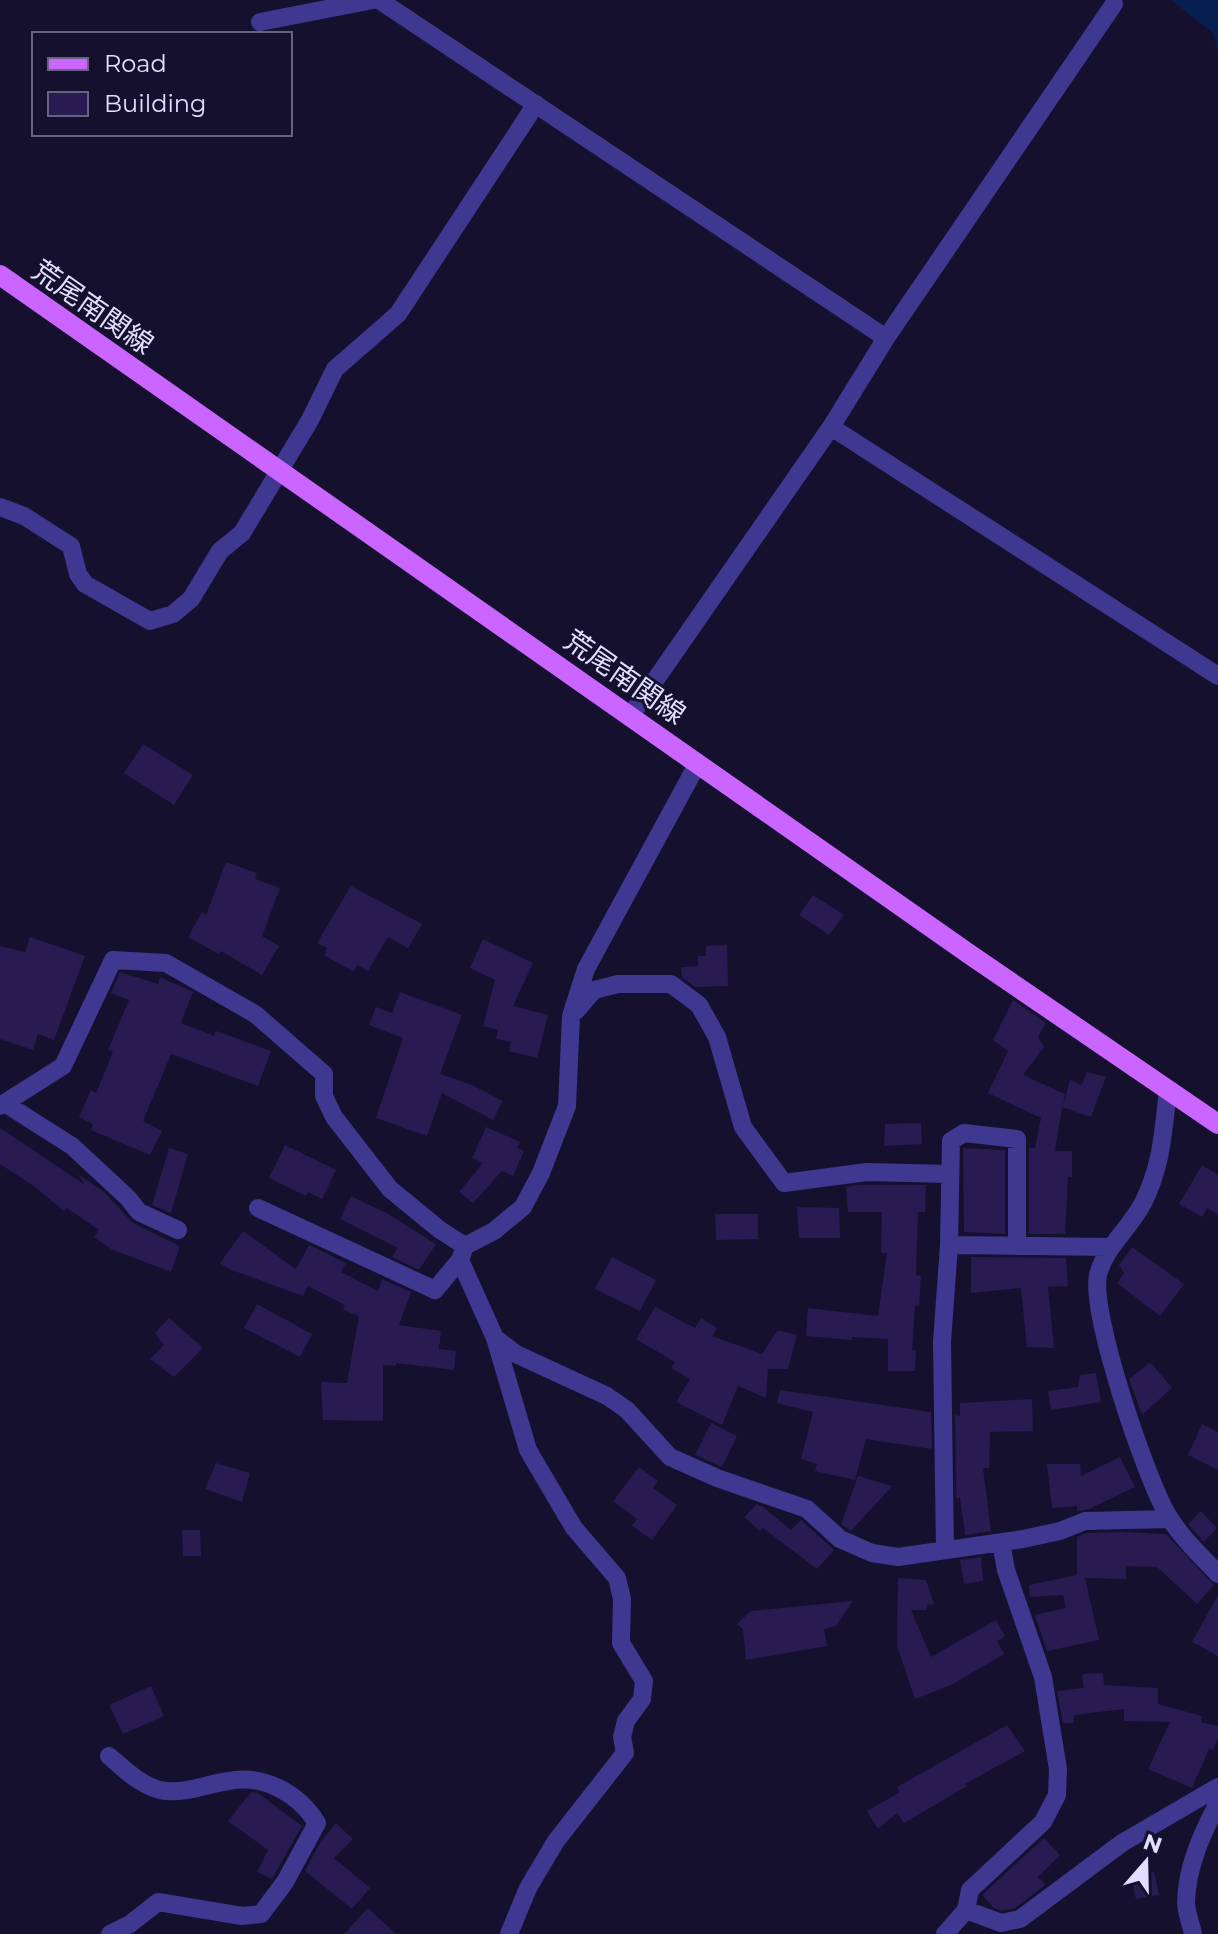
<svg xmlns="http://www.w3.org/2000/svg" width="1218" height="1934" font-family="Montserrat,'Noto Sans JP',sans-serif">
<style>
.water{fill:#071f50}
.building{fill:#271b51}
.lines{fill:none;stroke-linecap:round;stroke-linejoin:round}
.minor{stroke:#3e3891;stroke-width:18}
.primary{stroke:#ca65ff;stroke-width:20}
.labels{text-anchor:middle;stroke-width:6;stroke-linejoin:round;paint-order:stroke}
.street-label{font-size:28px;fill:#e2deff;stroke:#16102f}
</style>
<rect width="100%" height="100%" fill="#16102f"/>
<path class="water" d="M1171,0H1218V51L1213,33Z"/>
<path class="building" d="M143,744L193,775L174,805L124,773Z
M226,862L257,873L255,879L280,888L262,936L279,946L262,975L221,951L219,954L188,937L202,912L206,915Z
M351,886L422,924L408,948L388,937L368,971L357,965L354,972L324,955L327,948L317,943Z
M813,895L844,915L829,935L799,915Z
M30,937L85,956L54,1040L38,1034L33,1050L0,1039V946L25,952Z
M483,939L533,963L513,1006L548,1015L537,1058L509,1051L511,1042L496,1039L498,1030L483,1026L495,980L470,968Z
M727,945L728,986L695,987L682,977L681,967L698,966V956H706V946Z
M120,972L158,984L160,977L193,992L181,1023L214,1036L216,1031L271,1051L258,1086L171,1054L143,1121L162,1131L150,1155L91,1130L93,1124L79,1117L91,1090L96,1093L113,1052L108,1050L129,1000L111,993Z
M400,992L462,1015L440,1074L472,1085L503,1101L493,1120L442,1093L427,1136L376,1118L403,1038L369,1025L376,1007L392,1013Z
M1013,1000L1046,1023L1038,1037L1044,1047L1023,1075L1065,1094L1063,1106L1070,1080L1082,1085L1087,1072L1106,1077L1091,1117L1062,1107L1055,1151H1072V1177H1068L1065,1234H1029V1148H1035L1041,1118L988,1093L1008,1051L993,1040Z
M921,1123L922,1144L884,1146L885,1124Z
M486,1127L520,1142L517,1148L524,1151L513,1176L502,1171L473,1203L459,1192L483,1163L472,1158Z
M0,1128L85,1185L78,1174L104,1192L133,1223L180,1246L171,1272L111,1249L94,1237L99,1230L67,1208L64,1211L35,1187L0,1164Z
M285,1145L336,1170L322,1199L308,1192L306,1196L269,1178Z
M169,1148L188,1154L171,1213L152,1205Z
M963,1148L1005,1150V1234L964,1232Z
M1202,1165L1218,1175V1215L1207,1208L1202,1217L1179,1204Z
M858,1185H926L925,1212H918L916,1275L921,1276L919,1306H915L912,1350H916L915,1371H888V1339L852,1337V1340L806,1336L808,1308L878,1316L887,1253H881L882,1212H848L846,1187Z
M351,1196L388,1214L436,1244L419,1270L392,1257L398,1248L340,1219Z
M797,1207L839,1208L840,1238H799Z
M715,1214H758V1239L716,1240Z
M243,1231L296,1269L309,1245L346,1263L341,1272L378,1291L382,1279L411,1292L399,1325L441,1331L439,1349L456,1351L454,1370L396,1363V1366L383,1365V1421L323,1420L321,1382L347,1383L359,1316L343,1310L345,1305L308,1286L303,1296L229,1269L220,1263Z
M1132,1247L1184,1284L1160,1316L1117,1283L1124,1273L1119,1265Z
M612,1257L656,1280L640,1311L595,1289Z
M971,1257L1066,1258L1068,1286L1048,1287L1054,1348L1027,1347L1021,1288L971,1293Z
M257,1304L312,1334L300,1357L244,1328Z
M655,1307L695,1328L701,1318L717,1328L712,1336L762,1354L778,1330L797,1335L788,1369H768L766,1398L738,1386L722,1425L676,1402L690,1379L671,1368L675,1362L636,1339Z
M169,1318L203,1348L174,1377L150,1359L164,1345L155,1333Z
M1150,1362L1172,1388L1142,1415L1129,1379Z
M1096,1373L1101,1402L1051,1410L1048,1391L1078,1387L1080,1375Z
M780,1390L931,1412L932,1449L866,1439L855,1480L815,1471L817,1464L801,1459L813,1412L777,1403Z
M1032,1399L1033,1431L990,1432L989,1468H983L991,1531L965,1535L960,1498H956L955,1415L960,1416V1403Z
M711,1423L737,1436L722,1467L695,1455Z
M1202,1424L1218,1432V1470L1188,1455Z
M1120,1457L1135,1487L1089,1509L1077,1511V1506L1052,1508L1047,1464H1080L1081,1476Z
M216,1463L250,1473L242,1502L205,1489Z
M639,1467L658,1481L653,1488L677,1505L652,1540L632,1526L637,1519L613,1501Z
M858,1476L892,1486L851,1531L841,1524Z
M757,1504L763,1507L791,1530L801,1520L834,1550L817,1569L763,1528L760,1531L744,1517Z
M1201,1511L1217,1528L1204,1542L1188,1524Z
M182,1530H200L201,1556H183Z
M1121,1532L1166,1534L1214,1585L1197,1604L1157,1567L1126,1566V1579L1085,1578L1099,1640L1047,1651L1035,1615L1066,1608L1063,1595L1030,1597L1029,1585L1077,1575V1537L1087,1533Z
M981,1557L983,1581L964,1584L960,1560Z
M898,1578L926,1580L934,1604L927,1605V1610H911L931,1657L996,1620L1005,1636L997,1641L1004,1654L951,1685L915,1699L897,1646Z
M1218,1595V1656L1192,1642Z
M853,1601L836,1626L824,1629L827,1646L746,1660L743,1629L737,1624L751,1611Z
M1103,1673L1104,1685L1158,1688V1704L1202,1716L1201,1722L1218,1726V1738L1213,1750L1209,1749L1192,1788L1148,1769L1170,1722L1124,1721V1709L1074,1715V1723H1063L1057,1691L1084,1688L1082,1674Z
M151,1686L164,1716L123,1734L109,1705Z
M1007,1725L1025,1751L965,1784L967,1786L904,1823L897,1813L878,1829L867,1811L900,1792L897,1787Z
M251,1792L258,1793L302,1826L272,1879L257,1872L268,1850L228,1821Z
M336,1823L353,1839L334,1858L370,1888L352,1909L305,1871L321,1841Z
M1044,1838L1060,1855L1038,1877L1045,1885L1015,1908L1002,1911L994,1908L982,1895Z
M1154,1872L1159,1895L1136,1899L1131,1878Z
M368,1908L396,1934H344Z"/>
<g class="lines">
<path class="minor" d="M379,0L886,338
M260,22L373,0
M831,427L1218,676
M0,507L24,516L71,546L78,574L85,584L150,621L173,614L191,599L220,551L242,533L310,420L335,369L398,314L536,104
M631,715L831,427L886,338L1114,4
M576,1011L594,990L618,984H671L699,1005L717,1037L743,1127L784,1183L867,1172L950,1174
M1168,1091C1163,1132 1162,1165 1143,1203C1130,1228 1105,1247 1098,1275C1090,1314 1145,1475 1167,1514C1179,1535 1201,1556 1218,1574
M6,1104L72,1146L128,1198L139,1212L178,1230
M0,1106L63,1066L113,960L166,963L255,1014L324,1074V1096L334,1117L390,1189L440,1230L465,1246
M258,1208L435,1290L460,1260L465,1246L494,1231L523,1207L541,1173L567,1106L571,1016L586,969L698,763
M949,1245L1111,1247
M460,1260L495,1338L516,1354L607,1396L627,1410L670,1457L717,1478L807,1509L840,1539L872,1553L898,1557L1023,1539L1060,1531L1085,1521L1170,1519
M495,1338L528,1450L574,1528L617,1578L622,1599L621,1643L644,1681L642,1699L626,1721L622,1737L625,1753L556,1841L528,1888L509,1934
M945,1550L942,1342L949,1245L951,1141L964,1133L1017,1139V1246
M109,1756C125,1770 144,1789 166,1791C187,1793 208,1784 228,1781C264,1774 298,1793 317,1823L285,1882L261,1914L242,1916L158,1902L130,1924L110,1934
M966,1910L970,1890L1043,1822L1057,1795L1058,1769L1043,1677L1006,1570L1001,1542
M945,1934L966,1910L1001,1923L1020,1919L1122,1843L1218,1787
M1193,1934C1191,1924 1186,1912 1186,1902C1187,1866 1202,1834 1218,1803"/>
<path class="primary" d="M0,275L972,956L1218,1124"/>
</g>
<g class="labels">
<g class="street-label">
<text transform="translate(93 307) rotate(35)" y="10">荒尾南関線</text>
<text transform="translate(625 677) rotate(35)" y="10">荒尾南関線</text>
</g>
</g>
<rect x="32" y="32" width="260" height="104" fill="#16102f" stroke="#686282" stroke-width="2"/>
<rect x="48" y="58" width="40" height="12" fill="#ca65ff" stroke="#686282" stroke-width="2"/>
<text x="104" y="72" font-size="24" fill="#e2deff">Road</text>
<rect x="48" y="92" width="40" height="24" fill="#271b51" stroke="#686282" stroke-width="2"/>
<text x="104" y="112" font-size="24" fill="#e2deff">Building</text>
<g transform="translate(1146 1862) rotate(20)" stroke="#16102f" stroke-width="6" paint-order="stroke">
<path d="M0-6L14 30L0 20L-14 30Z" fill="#e2deff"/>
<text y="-12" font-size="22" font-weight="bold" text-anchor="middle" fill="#e2deff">N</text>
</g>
</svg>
